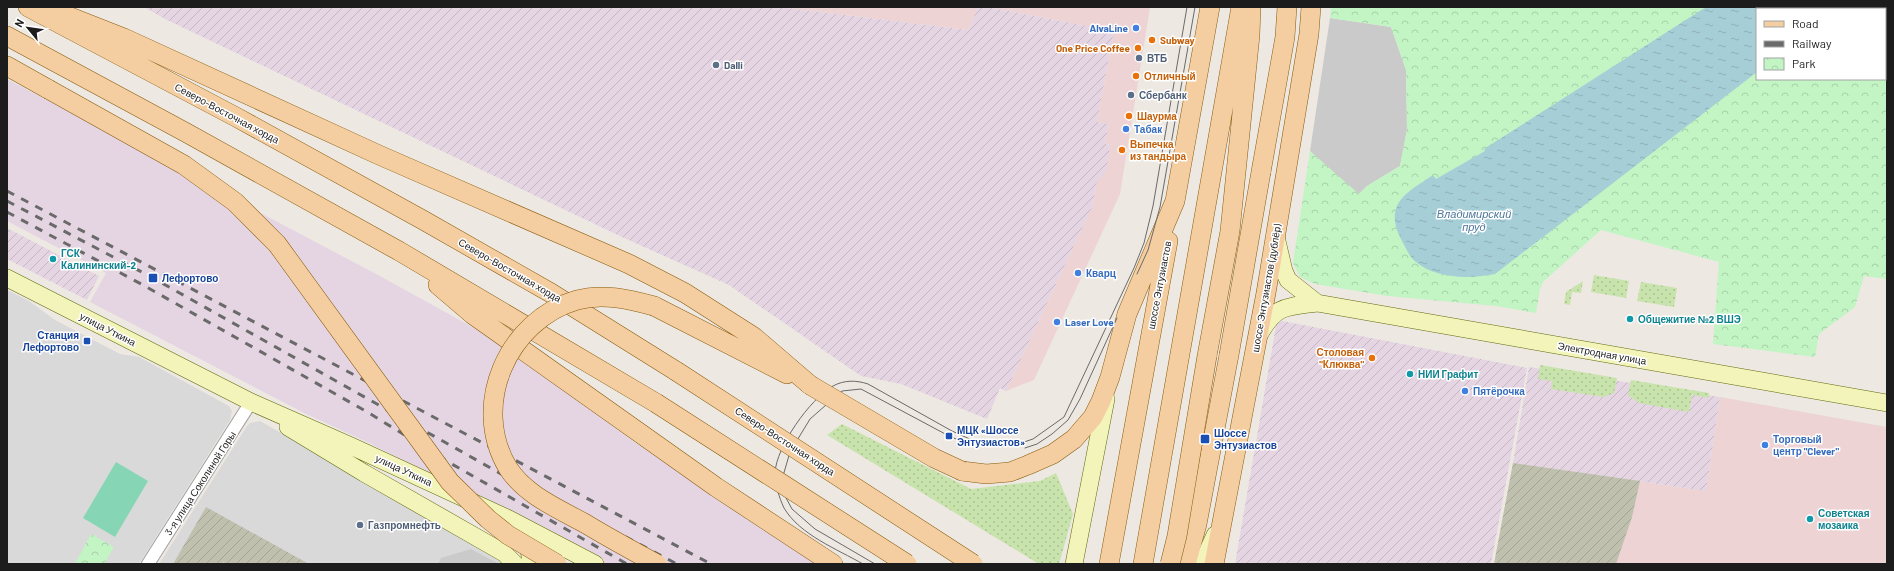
<svg xmlns="http://www.w3.org/2000/svg" width="1894" height="571" font-family="Barlow,sans-serif">
<style>
.residential{fill:#dad9d9}
.commercial{fill:#edd3d3}
.industrial{fill:url(#industrial-furrows)}
.religious{fill:#cacaca}
.railway{fill:#e5d5e3}
.construction{fill:url(#construction-furrows)}
.grass{fill:url(#grass-dots)}
.park{fill:url(#park-crowns);fill-rule:evenodd}
.pitch{fill:#86d6b5}
.water{fill:url(#water-ripples)}
.lines{fill:none;stroke-linecap:round;stroke-linejoin:round}
.street-casing{stroke:#a0a0a0;stroke-width:14}
.secondary-casing{stroke:#62690d;stroke-width:18}
.primary-casing{stroke:#885b0c;stroke-width:20}
.street{stroke:#fff;stroke-width:12}
.secondary{stroke:#f3f4b9;stroke-width:17}
.primary{stroke:#f4cda0;stroke-width:19}
.tram{stroke:#6a6a6a;stroke-width:1}
.rail{stroke:#6a6a6a;stroke-width:3;stroke-dasharray:8 8;stroke-linecap:butt}
.primary-bridge-casing{stroke:#885b0c;stroke-width:20;stroke-linecap:butt}
.primary-bridge{stroke:#f4cda0;stroke-width:19}
.shop-dot{fill:#3f7fe0;stroke:#fff;stroke-width:1.5}
.food-dot{fill:#e8710a;stroke:#fff;stroke-width:1.5}
.service-dot{fill:#5c6f8a;stroke:#fff;stroke-width:1.5}
.culture-dot{fill:#0f9aa8;stroke:#fff;stroke-width:1.5}
.transit-dot{fill:#1a4fb4;stroke:#fff;stroke-width:1.5}
.labels{text-anchor:middle;stroke-width:3;stroke-linejoin:round;paint-order:stroke}
.shop-label{font-size:10px;font-weight:bold;fill:#366cbe;stroke:#fff;text-anchor:start}
.food-label{font-size:10px;font-weight:bold;fill:#c56008;stroke:#fff;text-anchor:start}
.service-label{font-size:10px;font-weight:bold;fill:#4e5e75;stroke:#fff;text-anchor:start}
.street-label{font-size:10px;fill:#1c1c1c;stroke:#fff}
.culture-label{font-size:10px;font-weight:bold;fill:#0d838f;stroke:#fff;text-anchor:start}
.transit-label{font-size:10px;font-weight:bold;fill:#164399;stroke:#fff;text-anchor:start}
.water-label{font-size:11px;font-style:italic;fill:#4e789c;stroke:#fff}
</style>
<defs>
<pattern id="industrial-furrows" width="10" height="10" patternUnits="userSpaceOnUse"><rect width="10" height="10" fill="#e5d5e3"/><path d="M-1 1l2-2M0 10L10 0M9 11l2-2" fill="none" stroke="#c4b6c2"/></pattern>
<pattern id="construction-furrows" width="10" height="10" patternUnits="userSpaceOnUse"><rect width="10" height="10" fill="#c0c0af"/><path d="M-1 1l2-2M0 10L10 0M9 11l2-2" fill="none" stroke="#a4a496"/></pattern>
<pattern id="grass-dots" width="8" height="8" patternUnits="userSpaceOnUse"><rect width="8" height="8" fill="#c9e3ac"/><path d="M2 2h.1M6 6h.1" fill="none" stroke="#acc293" stroke-width="1.8" stroke-linecap="round"/></pattern>
<pattern id="park-crowns" width="20" height="18" patternUnits="userSpaceOnUse"><rect width="20" height="18" fill="#c2f4c4"/><path d="M2 6a3 3 0 1 1 6 0M12 15a3 3 0 1 1 6 0" fill="none" stroke="#a6d1a8"/></pattern>
<pattern id="water-ripples" width="26" height="14" patternUnits="userSpaceOnUse"><rect width="26" height="14" fill="#a6ced7"/><path d="M2 4q2-2 4 0t4 0M15 11q2-2 4 0t4 0" fill="none" stroke="#8eb0b8"/></pattern>
</defs>
<rect width="100%" height="100%" fill="#ede9e2"/>
<path class="residential" d="M7,290L29,301L55,320L120,354L139,357L229,406L232,411L230,420L139,564H7Z
M260,421L496,554L507,564H159L247,426L250,423Z"/>
<path class="commercial" d="M779,7H978L968,30Z
M987,7H1150L1120,194L1034,380L1006,391L1093,205L1096,184L1110,145L1105,144L1109,124L1097,122L1114,31Z
M1720,397L1887,427V564H1494L1513,463L1706,491Z"/>
<path class="industrial" d="M144,7H779L968,30L978,7H987L1114,31L1097,122L1109,124L1105,144L1110,145L1106,171L1096,184L1093,205L1006,391L1000,388L987,419L901,384L861,376L729,285L624,238L167,20Z
M7,228L99,276L87,300L7,259Z
M1277,320L1527,368L1491,564H1235Z
M1529,367L1720,397L1706,491L1513,463Z"/>
<path class="religious" d="M1330,18L1391,27L1406,70L1407,130L1400,166L1367,186L1358,195L1310,151Z
M471,549L499,564H438L441,558Z"/>
<path class="railway" d="M7,79L378,275L487,335L637,444L846,564H604L510,514L365,441L306,414L90,302L106,273L7,221Z"/>
<path class="construction" d="M1513,463L1640,481L1632,517L1616,564H1494Z
M206,507L309,564H227L223,562L222,564H173Z"/>
<path class="grass" d="M1594,275L1629,281L1626,298L1591,292Z
M1583,281L1581,293L1572,292L1570,305L1564,304L1566,292Z
M1641,282L1677,288L1674,307L1637,301Z
M1540,365L1617,378L1614,393L1604,397L1551,389L1552,381L1538,379Z
M1631,380L1709,393V398L1692,395L1689,412L1639,403L1628,395Z
M842,424L971,489L1040,481L1056,473L1073,514L1059,564H1039L827,435Z"/>
<path class="park" d="M1331,7H1887V279L1864,276L1855,307L1819,334L1815,357L1713,344L1719,262L1601,230L1543,282L1540,289L1536,313L1496,306L1387,296L1315,284L1300,277L1293,263L1310,151L1359,194L1367,186L1400,166L1407,130L1406,70L1391,27L1330,18ZM1757,9H1885V79H1757Z
M91,534L114,547L104,564H75Z"/>
<path class="pitch" d="M116,462L148,481L115,537L83,518Z"/>
<path class="water" d="M1706,7H1841L1838,9H1757V72L1495,274C1470,279 1436,279 1416,262C1409,257 1405,246 1401,239C1395,228 1392,215 1398,204C1404,192 1422,183 1433,175L1436,179L1485,151L1484,149Z"/>
<g class="lines">
<g class="street-casing">
<path id="street" d="M148,564L251,402"/>
</g>
<g class="secondary-casing">
<path id="secondary" d="M1276,237L1284,271L1288,280L1317,303
M7,278L251,402L351,446L509,519L595,564
M1259,335C1276,305 1285,307 1317,303L1887,403
M288,427L364,473L504,553L515,564
M523,538L529,549L531,564
M1074,564L1106,399
M1202,564L1215,535"/>
</g>
<g class="primary-casing">
<path id="primary" d="M28,7L236,117L423,220L551,293L676,371
M45,7L124,38L379,155L629,264L685,293L754,337L810,385
M7,36L185,132L399,251L656,403
M7,66L48,89
M1261,172L1285,37L1287,7
M438,285L472,314L716,487L833,564
M654,306L787,374
M1207,356L1230,231L1250,35L1251,7
M962,471L986,474L1010,472L1028,465L1053,454L1074,439L1093,417L1101,401L1110,377L1127,314L1175,201L1210,7
M1109,564L1168,241
M1143,564L1241,7
M1186,564L1197,524L1229,355
M1214,564L1266,293L1309,34L1311,7"/>
</g>
<use href="#street" class="street"/>
<use href="#secondary" class="secondary"/>
<use href="#primary" class="primary"/>
<path class="tram" d="M1137,274L1148,250L1160,207L1195,7
M1025,448L1037,444L1052,434L1068,420L1080,399L1117,318
M863,564C837,549 800,535 784,508C779,497 775,485 775,473C776,447 810,399 833,386C844,380 856,380 868,384L952,431L974,441L987,444L1002,446L1018,444L1033,439L1064,417L1134,268L1144,243L1153,206L1187,7
M875,564L815,529L792,509L785,496L783,476L790,452L810,419L842,391L861,389L949,436L961,441"/>
<path class="rail" d="M7,191L711,564
M7,201L153,278L528,489L624,536L677,564
M7,212L143,285L369,413L450,463L627,564"/>
<g class="primary-bridge-casing">
<path id="primary-bridge" d="M48,89L184,165L235,202L277,244L450,482L488,519L508,535L557,564
M654,306C628,299 603,293 577,300C508,320 470,405 508,468C525,495 559,509 586,524C609,538 633,551 657,564
M1229,355L1261,172
M676,371L973,564
M810,385L934,458L962,471
M656,403L907,564
M1170,564L1177,536L1207,356"/>
</g>
<use href="#primary-bridge" class="primary-bridge"/>
</g>
<g class="shop-dot">
<circle cx="1136" cy="28" r="4"/>
<circle cx="1126" cy="129" r="4"/>
<circle cx="1078" cy="273" r="4"/>
<circle cx="1057" cy="322" r="4"/>
<circle cx="1465" cy="391" r="4"/>
<circle cx="1765" cy="445" r="4"/>
</g>
<g class="food-dot">
<circle cx="1152" cy="40" r="4"/>
<circle cx="1138" cy="48" r="4"/>
<circle cx="1136" cy="76" r="4"/>
<circle cx="1129" cy="116" r="4"/>
<circle cx="1122" cy="150" r="4"/>
<circle cx="1372" cy="358" r="4"/>
</g>
<g class="service-dot">
<circle cx="1139" cy="58" r="4"/>
<circle cx="716" cy="65" r="4"/>
<circle cx="1131" cy="95" r="4"/>
<circle cx="360" cy="525" r="4"/>
</g>
<g class="culture-dot">
<circle cx="53" cy="259" r="4"/>
<circle cx="1630" cy="319" r="4"/>
<circle cx="1410" cy="374" r="4"/>
<circle cx="1810" cy="519" r="4"/>
</g>
<g class="transit-dot">
<rect x="148" y="273" width="10" height="10" rx="2"/>
<rect x="83" y="337" width="8" height="8" rx="2"/>
<rect x="945" y="432" width="8" height="8" rx="2"/>
<rect x="1200" y="434" width="10" height="10" rx="2"/>
</g>
<g class="labels">
<g class="shop-label">
<text x="1128" y="32" text-anchor="end">AlvaLine</text>
<text x="1134" y="133">Табак</text>
<text x="1086" y="277">Кварц</text>
<text x="1065" y="326">Laser Love</text>
<text x="1473" y="395">Пятёрочка</text>
<text x="1773" y="443">Торговый<tspan x="1773" dy="12">центр "Clever"</tspan></text>
</g>
<g class="food-label">
<text x="1160" y="44">Subway</text>
<text x="1130" y="52" text-anchor="end">One Price Coffee</text>
<text x="1144" y="80">Отличный</text>
<text x="1137" y="120">Шаурма</text>
<text x="1130" y="148">Выпечка<tspan x="1130" dy="12">из тандыра</tspan></text>
<text x="1364" y="356" text-anchor="end">Столовая<tspan x="1364" dy="12">"Клюква"</tspan></text>
</g>
<g class="service-label">
<text x="1147" y="62">ВТБ</text>
<text x="724" y="69">Dalli</text>
<text x="1139" y="99">Сбербанк</text>
<text x="368" y="529">Газпромнефть</text>
</g>
<g class="street-label">
<text transform="translate(227 113) rotate(28)" y="4">Северо-Восточная хорда</text>
<text transform="translate(510 270) rotate(30)" y="4">Северо-Восточная хорда</text>
<text transform="translate(1159 285) rotate(-79)" y="4">шоссе Энтузиастов</text>
<text transform="translate(1266 288) rotate(-80)" y="4">шоссе Энтузиастов (дублёр)</text>
<text transform="translate(108 329) rotate(27)" y="4">улица Уткина</text>
<text transform="translate(1602 353) rotate(10)" y="4">Электродная улица</text>
<text transform="translate(785 441) rotate(33)" y="4">Северо-Восточная хорда</text>
<text transform="translate(404 470) rotate(25)" y="4">улица Уткина</text>
<text transform="translate(200 483) rotate(-57)" y="4">3-я улица Соколиной Горы</text>
</g>
<g class="culture-label">
<text x="61" y="257">ГСК<tspan x="61" dy="12">Калининский-2</tspan></text>
<text x="1638" y="323">Общежитие №2 ВШЭ</text>
<text x="1418" y="378">НИИ Графит</text>
<text x="1818" y="517">Советская<tspan x="1818" dy="12">мозаика</tspan></text>
</g>
<g class="transit-label">
<text x="162" y="282">Лефортово</text>
<text x="79" y="339" text-anchor="end">Станция<tspan x="79" dy="12">Лефортово</tspan></text>
<text x="957" y="434">МЦК «Шоссе<tspan x="957" dy="12">Энтузиастов»</tspan></text>
<text x="1214" y="437">Шоссе<tspan x="1214" dy="12">Энтузиастов</tspan></text>
</g>
<g class="water-label">
<text x="1474" y="218">Владимирский<tspan x="1474" dy="13">пруд</tspan></text>
</g>
</g>
<rect width="1894" height="571" fill="none" stroke="#1c1c1c" stroke-width="16"/>
<rect x="1756" y="8" width="130" height="72" fill="#ffffff" stroke="#a4a4a4"/>
<rect x="1764" y="21" width="20" height="6" fill="#f4cda0" stroke="#a4a4a4"/>
<text x="1792" y="28" font-size="12" fill="#1c1c1c">Road</text>
<rect x="1764" y="41" width="20" height="6" fill="#6a6a6a" stroke="#a4a4a4"/>
<text x="1792" y="48" font-size="12" fill="#1c1c1c">Railway</text>
<rect x="1764" y="58" width="20" height="12" fill="url(#park-crowns)" stroke="#a4a4a4"/>
<text x="1792" y="68" font-size="12" fill="#1c1c1c">Park</text>
<g transform="translate(28 28) rotate(299)" stroke="#ffffff" stroke-width="3" paint-order="stroke">
<path d="M0-3L7 15L0 10L-7 15Z" fill="#1c1c1c"/>
<text y="-6" font-size="11" font-weight="bold" text-anchor="middle" fill="#1c1c1c">N</text>
</g>
</svg>
